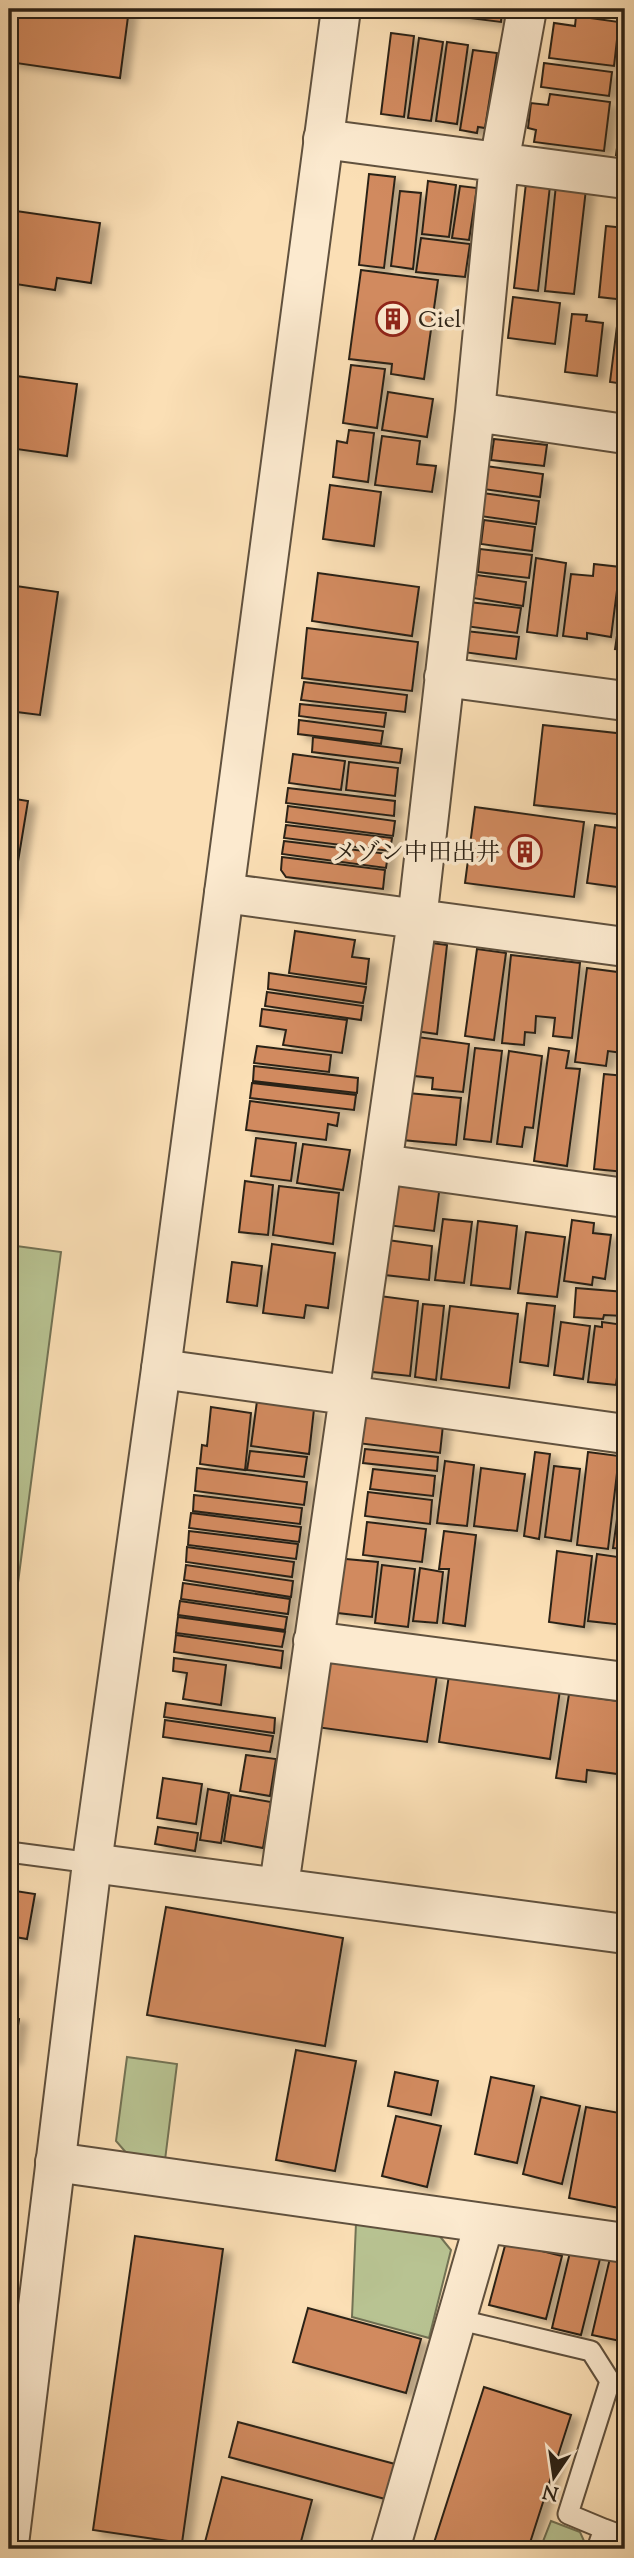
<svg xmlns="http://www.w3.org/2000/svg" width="634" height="2558" font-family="'Sorts Mill Goudy','Noto Serif JP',serif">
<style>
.green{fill:#b8c392;stroke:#727254;stroke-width:2}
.building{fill:#d18a5f;stroke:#2c2216;stroke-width:2;filter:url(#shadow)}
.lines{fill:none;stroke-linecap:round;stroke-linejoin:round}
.service-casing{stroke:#60513e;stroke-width:23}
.minor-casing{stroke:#60513e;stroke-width:42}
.tertiary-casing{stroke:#60513e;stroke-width:42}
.service{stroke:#fceacf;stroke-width:19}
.minor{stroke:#fceacf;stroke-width:38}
.tertiary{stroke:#fceacf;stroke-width:38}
.labels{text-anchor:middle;stroke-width:7;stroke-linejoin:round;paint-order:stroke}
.poi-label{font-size:24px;fill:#2c2216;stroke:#fceacf;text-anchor:start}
</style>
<defs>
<filter id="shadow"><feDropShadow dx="8" dy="4.5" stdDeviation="3.5" flood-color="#0004"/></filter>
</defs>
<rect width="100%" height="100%" fill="#fbdfb5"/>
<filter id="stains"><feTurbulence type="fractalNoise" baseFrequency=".00286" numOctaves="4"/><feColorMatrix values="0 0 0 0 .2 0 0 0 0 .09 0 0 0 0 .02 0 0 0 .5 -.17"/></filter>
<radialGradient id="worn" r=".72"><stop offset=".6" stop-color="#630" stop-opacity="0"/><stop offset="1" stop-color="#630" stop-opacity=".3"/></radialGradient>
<path class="green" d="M9,1245L61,1252L9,1652Z
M127,2057L177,2064L165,2160L129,2156L116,2141Z
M356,2223L438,2234L451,2250L429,2338L352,2317Z
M551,2521L580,2532L584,2541L580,2549H540Z"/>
<path class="building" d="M9,9H129L120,78L9,62Z
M398,9H502L501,22Z
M576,16L619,22L614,66L549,58L554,23L575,26Z
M391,33L414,36L404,117L381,114Z
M419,38L443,42L431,121L408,118Z
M447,42L468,45L457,124L436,121Z
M473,50L497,53L485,128L478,127L477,133L460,130Z
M544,63L612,72L609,96L541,87Z
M625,90V156L616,155Z
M550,94L610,102L604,151L534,142L536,130L528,128L531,103L548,105Z
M369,174L395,177L384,268L359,265Z
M428,181L456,185L449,237L422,234Z
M526,183L550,186L538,291L514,288Z
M556,185L586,189L574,294L545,291Z
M460,186L477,188L469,240L452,238Z
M400,191L421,193L413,269L391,266Z
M9,210L100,223L91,283L57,278L55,290L9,283Z
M606,226L625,228V300L599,297Z
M421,238L470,244L465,277L416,272Z
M361,270L438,280L424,379L391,374L392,364L349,359Z
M513,297L560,303L555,344L508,338Z
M572,314L587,315L586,321L603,323L597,376L565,372Z
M617,326L625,327V384L610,382Z
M351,365L385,369L377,428L343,423Z
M9,375L77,384L67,456L9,448Z
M388,392L433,399L427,437L382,430Z
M349,430L374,433L368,482L333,477L337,441L347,443Z
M382,436L420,441L417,464L436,466L432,492L375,485Z
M494,439L547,445L544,466L491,460Z
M486,466L543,474L540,497L483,489Z
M330,485L381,492L374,546L323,539Z
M483,493L539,501L536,524L480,516Z
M484,520L535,527L532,551L481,544Z
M480,549L532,555L529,578L478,572Z
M536,558L566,563L557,636L527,632Z
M594,564L620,567L611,637L587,633V639L563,636L571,574L593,576Z
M318,573L419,587L412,636L312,621Z
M477,575L526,582L523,606L473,598Z
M625,582V650L615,649Z
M9,585L58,592L40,715L9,711Z
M469,602L521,608L517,633L465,626Z
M307,628L418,642L412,691L302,678Z
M466,631L519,637L516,659L463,652Z
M304,682L407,695L405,712L301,700Z
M300,704L386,713L384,727L299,716Z
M299,720L383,731L381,744L298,734Z
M543,725L625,734V815L534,805Z
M313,737L402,749L400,763L312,752Z
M293,754L345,761L341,790L289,783Z
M349,762L398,768L395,796L346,790Z
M288,788L395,801L394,816L286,803Z
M9,798L28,801L9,916Z
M288,806L395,821L393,836L286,822Z
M475,807L584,822L574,897L465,883Z
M286,825L392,838L390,851L284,838Z
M595,825L625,829V888L587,883Z
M284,841L388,854L386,868L282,854Z
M282,857L385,870L383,889L286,877L281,870Z
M295,931L355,940L352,957L369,959L366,984L289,973Z
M424,942L447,945L437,1034L408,1030Z
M477,949L506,953L494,1040L465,1036Z
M511,955L580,963L572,1038L553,1036L555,1018L536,1016L535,1033L525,1032L524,1045L502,1043Z
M587,968L625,973V1036L623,1053L608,1051L606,1066L575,1062Z
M269,973L366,987L363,1003L268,989Z
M267,992L363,1006L361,1020L265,1006Z
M262,1009L347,1020L342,1053L283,1045L286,1030L260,1026Z
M410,1036L469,1044L463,1092L432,1089L433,1078L405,1075Z
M257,1046L331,1055L329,1072L254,1063Z
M475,1048L502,1051L491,1142L464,1139Z
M549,1048L569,1051L566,1068L580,1069L567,1166L534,1161Z
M509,1051L542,1056L533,1128L525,1127L522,1147L497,1144Z
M254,1066L358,1078L357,1093L253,1081Z
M604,1074L625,1076V1172L594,1169Z
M252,1083L356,1095L354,1110L250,1098Z
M408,1093L461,1098L456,1145L402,1140Z
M250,1101L339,1113L337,1126L328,1124L326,1140L246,1130Z
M256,1138L296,1143L291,1181L251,1176Z
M303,1144L350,1150L343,1190L297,1183Z
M393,1179L440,1185L434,1231L387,1225Z
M245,1181L273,1185L268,1235L239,1232Z
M279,1186L339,1193L333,1244L273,1235Z
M443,1219L472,1222L464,1283L435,1280Z
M572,1220L594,1223L593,1233L611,1235L605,1279L593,1277L592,1285L564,1281Z
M478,1221L517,1226L510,1289L471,1285Z
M526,1232L565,1237L557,1297L518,1293Z
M380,1239L432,1246L429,1280L376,1274Z
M272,1244L335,1253L328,1308L306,1305L304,1318L263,1313Z
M232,1262L262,1266L257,1306L227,1302Z
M576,1288L625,1292L624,1316L604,1315L603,1319L574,1317Z
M372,1295L418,1301L410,1376L363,1371Z
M527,1303L555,1306L548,1366L520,1362Z
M423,1304L444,1306L436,1380L415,1377Z
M450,1306L518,1314L509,1388L441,1379Z
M561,1322L590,1326L583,1379L554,1375Z
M602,1322L624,1325L616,1385L588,1382L595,1326L602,1327Z
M257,1401L314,1409L309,1454L251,1446Z
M211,1407L251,1413L245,1470L200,1464L202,1445L207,1446Z
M360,1415L443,1425L440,1453L357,1443Z
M365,1449L438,1457L437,1471L363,1463Z
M250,1451L307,1457L304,1477L247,1470Z
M535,1452L550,1454L539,1539L524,1536Z
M588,1452L619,1456L608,1549L577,1545Z
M445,1461L474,1465L467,1526L437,1523Z
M554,1466L580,1469L571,1541L545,1537Z
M197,1468L307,1482L304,1505L195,1491Z
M481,1468L525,1474L517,1531L474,1526Z
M373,1469L435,1476L433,1496L370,1489Z
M622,1483H625V1549L613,1548Z
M368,1492L432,1500L430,1524L365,1516Z
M194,1495L302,1508L300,1524L193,1511Z
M191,1513L301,1527L299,1542L189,1528Z
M367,1522L426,1529L422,1562L363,1555Z
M189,1531L298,1544L296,1559L188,1545Z
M444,1531L476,1535L465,1626L443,1623L449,1569H439Z
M187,1547L294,1562L292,1577L186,1562Z
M557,1551L592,1556L584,1627L549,1622Z
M597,1554L625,1558L624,1625L588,1621Z
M335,1558L378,1562L372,1617L329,1612Z
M186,1565L293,1581L291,1597L184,1580Z
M382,1565L415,1569L408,1627L375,1623Z
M420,1568L443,1572L437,1623L413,1621Z
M183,1583L290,1599L288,1614L181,1599Z
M180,1601L287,1617L285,1630L178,1615Z
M178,1617L285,1632L282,1647L176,1633Z
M176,1635L283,1651L281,1668L174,1652Z
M174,1658L226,1665L221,1705L183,1699L187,1673L173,1671Z
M326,1658L437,1675L427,1742L316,1727Z
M449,1675L560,1690L550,1759L439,1742Z
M569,1694L625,1702V1775L587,1770L586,1782L556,1778Z
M166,1703L275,1718L274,1733L164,1717Z
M165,1720L273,1736L270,1752L163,1737Z
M246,1755L276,1759L270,1796L240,1791Z
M163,1778L202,1784L196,1824L157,1818Z
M208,1789L229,1793L221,1843L200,1840Z
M231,1795L271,1802L263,1848L224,1841Z
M158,1827L198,1833L195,1851L155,1844Z
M9,1890L35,1894L27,1939L9,1936Z
M166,1907L343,1938L325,2046L147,2015Z
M9,1971L16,1972L12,1995H9Z
M9,2017L19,2019L13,2060L9,2059Z
M296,2050L356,2061L335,2171L276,2160Z
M395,2072L438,2081L431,2115L388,2106Z
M491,2077L534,2086L517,2163L475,2154Z
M541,2097L580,2106L562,2184L523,2174Z
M586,2107L625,2114V2177L619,2208L569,2198Z
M396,2116L441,2126L427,2187L382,2176Z
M135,2236L223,2249L182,2543L93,2530Z
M506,2242L562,2256L546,2319L489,2305Z
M571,2248L601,2255L581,2335L552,2328Z
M610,2258L625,2262V2342L592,2335Z
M308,2308L421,2339L406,2393L293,2362Z
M484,2387L571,2415L528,2549H432Z
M238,2422L395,2464L385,2499L229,2457Z
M222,2477L312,2500L299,2549H216L204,2546Z"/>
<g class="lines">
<g class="service-casing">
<path id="service" d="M9,1852L92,1863
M456,2319L591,2351L610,2381L568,2514L604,2529
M597,2549L604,2529L625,2537"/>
</g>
<g class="minor-casing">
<path id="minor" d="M323,139L625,179
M475,412L625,434
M444,677L625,701
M224,893L625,947
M382,1164L625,1198
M161,1369L625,1434
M313,1641L625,1682
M92,1863L625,1934
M279,1886L417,920L475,412L499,163L527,9
M55,2162L625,2243
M390,2549L484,2224"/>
</g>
<g class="tertiary-casing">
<path id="tertiary" d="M9,2544L92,1863L161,1369L341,9"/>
</g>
<use href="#service" class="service"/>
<use href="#minor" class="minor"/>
<use href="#tertiary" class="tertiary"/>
</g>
<defs>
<g id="building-ring" transform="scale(1.75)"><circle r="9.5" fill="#fceacf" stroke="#8f2418" stroke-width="1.5"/><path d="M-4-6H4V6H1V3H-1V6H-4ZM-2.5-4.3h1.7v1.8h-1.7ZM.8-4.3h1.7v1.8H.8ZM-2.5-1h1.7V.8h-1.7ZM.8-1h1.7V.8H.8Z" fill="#8f2418"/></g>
</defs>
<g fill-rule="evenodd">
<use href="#building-ring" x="393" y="319"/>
<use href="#building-ring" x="525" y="852"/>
</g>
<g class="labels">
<g class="poi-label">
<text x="418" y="327">Ciel</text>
<text x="500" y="860" text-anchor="end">メゾン中田出井</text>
</g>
</g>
<rect width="634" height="2558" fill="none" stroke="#fbdfb5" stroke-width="35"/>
<rect x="10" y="10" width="613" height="2537" fill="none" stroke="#2c2216" stroke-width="3.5"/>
<rect x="18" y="18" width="599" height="2523" fill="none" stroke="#2c2216" stroke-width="2"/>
<g transform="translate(554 2477) rotate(193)" stroke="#fceacf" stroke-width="5" paint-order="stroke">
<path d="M0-5L12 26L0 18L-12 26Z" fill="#2c2216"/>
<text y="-10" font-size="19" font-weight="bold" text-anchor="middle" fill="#2c2216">N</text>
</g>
<rect width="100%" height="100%" filter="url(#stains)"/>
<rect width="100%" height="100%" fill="url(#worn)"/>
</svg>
